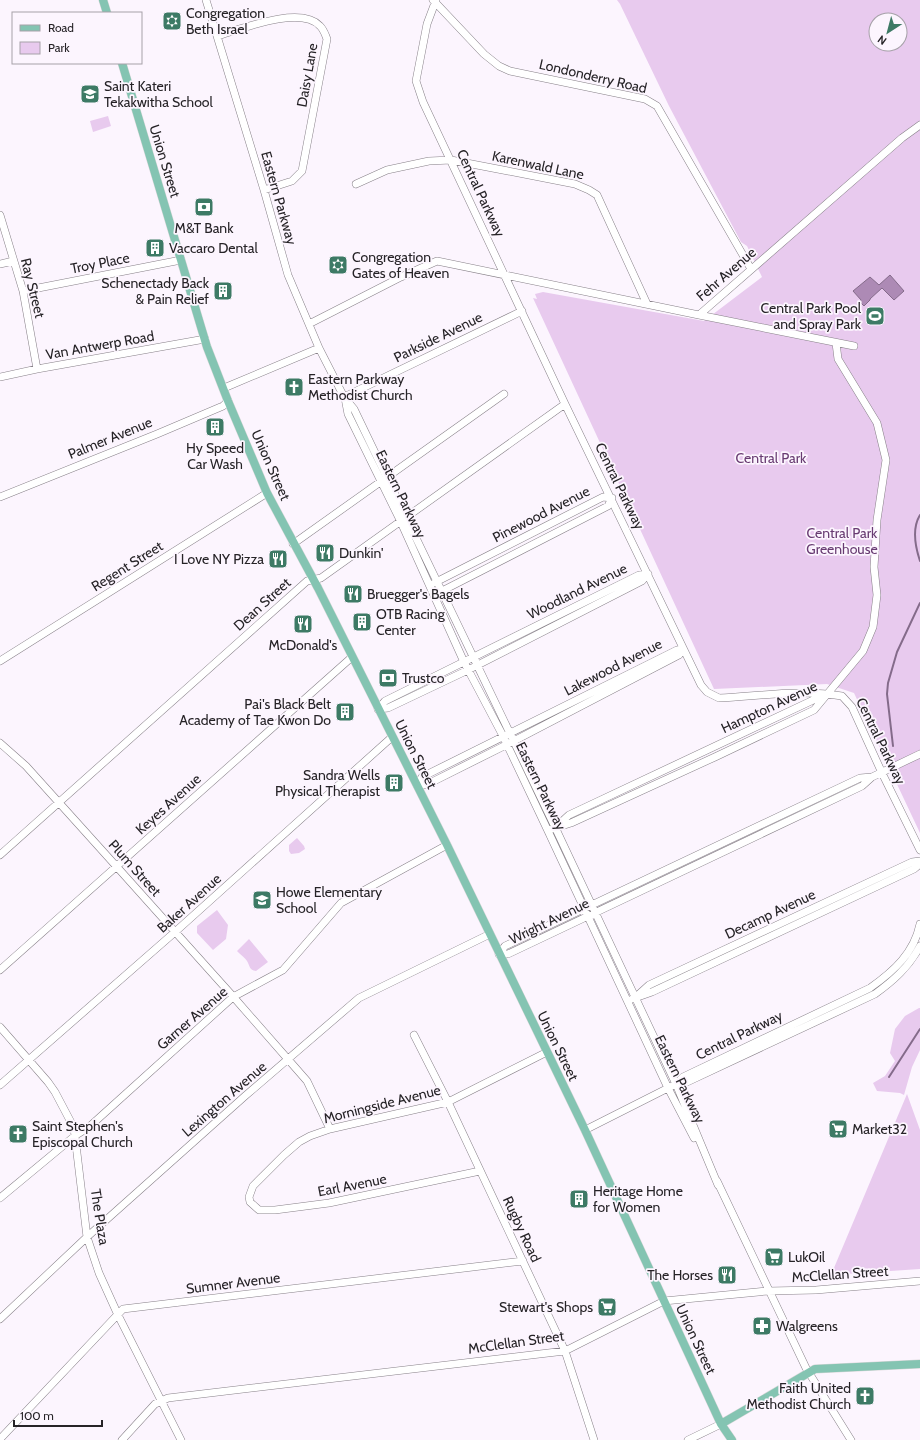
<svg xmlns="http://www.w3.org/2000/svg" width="920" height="1440" font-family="Cabin,sans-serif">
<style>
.green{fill:#e8caee;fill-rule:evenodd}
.water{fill:#ad8ab5;stroke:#846b8a}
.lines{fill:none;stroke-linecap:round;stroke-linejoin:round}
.stream{stroke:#846b8a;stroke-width:2}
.minor-casing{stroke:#878088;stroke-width:8}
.major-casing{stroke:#d8d7d8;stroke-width:9}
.minor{stroke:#fff;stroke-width:7}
.major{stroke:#84c4b2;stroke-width:8}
.labels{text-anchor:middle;stroke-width:3.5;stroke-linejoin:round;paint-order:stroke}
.poi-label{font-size:14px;fill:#262327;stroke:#fcf5fe;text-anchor:start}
.street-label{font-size:14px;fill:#262327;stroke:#fcf5fe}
.park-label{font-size:14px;fill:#683b72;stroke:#fcf5fe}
</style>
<rect width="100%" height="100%" fill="#fcf5fe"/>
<path class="green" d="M617,0H920V833L854,693L827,684L714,689L533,298L537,299L535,294L543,292L704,321L762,277L747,246L741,242L669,106L620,4ZM876,20H900V44H876Z
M108,116L111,126L93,132L90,121Z
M297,838L304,846L305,849L299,853L291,854L289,851V845Z
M217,910L228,925L226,939L213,950L197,933V926Z
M249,939L268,962L256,971C249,970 250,966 247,961C245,958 240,954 237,951Z
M919,1008H920V1050L912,1067L904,1095L900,1093L877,1091L873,1083L885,1076L895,1061L890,1053L895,1029L905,1016Z
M907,1094L920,1130V1269L831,1275Z"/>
<path class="water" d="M890,275L904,291L894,300L882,288L870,299V300L864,306L860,302L861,300L853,291L870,277L879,285Z"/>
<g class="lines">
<path class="stream" d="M920,515C912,528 915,546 920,561
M893,746L887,694L888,683L897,652L920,603
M889,1077L920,1029"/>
<g class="minor-casing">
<path id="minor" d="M206,0L264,190L288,275L319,348L344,397L354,409L555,827L676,1084L718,1185
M433,0L484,54L499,66L510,71L645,99L657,106L751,269
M436,0L427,24L416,81L423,102L565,404L701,685L707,692L719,698C760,696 801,689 842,696L852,707L882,773L920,850
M217,36C241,29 301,5 320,26C324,30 325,34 327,39L302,171L292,181L264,190
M356,184L387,170L429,161L451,160L575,184L589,190L597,195L647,304
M0,215L23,291L37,369
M0,264L13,261
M23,291L181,260
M699,315L854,346
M309,324L401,277L437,261L699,315L902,138L920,125
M0,377L37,369L205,339
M224,388L319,348
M344,397L522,311
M345,398L348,414L400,520L464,662L503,736L548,831L668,1088L694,1138
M0,497L157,434L223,406L228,401
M293,544L504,394
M434,583L603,497L612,498L608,506L438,593
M0,661L267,493
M378,709L388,708L468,670L642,581L648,574
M378,709L385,701L639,575L648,574
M0,743L26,766L117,867L230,993L307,1081L330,1129
M417,785L422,777L677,650L683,649
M417,785H426L506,745L679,655L683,649
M557,826L569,815L826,694
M552,829L571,823L715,757L814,710L863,651L873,627L877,595L874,567L877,520L886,460L877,423L838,359L836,343
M0,855L307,581L321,578L565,404
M499,954L505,946L860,778L872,777L920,754
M499,954H508L862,786L872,777
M0,970L352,657
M638,995L649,985L912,862L920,861
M632,999L652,992L914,869L920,864
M0,1027L48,1082L55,1092L74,1128L87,1237L99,1273L118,1315L181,1440
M414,1035L448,1102L565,1351L594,1440
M676,1084L685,1083L875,994C893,981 909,967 920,946
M0,1085L175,932L392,737
M585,1130L676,1084L683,1077L870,988C894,971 914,953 920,924
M480,1171L329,1203L275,1210H259L250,1202L249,1197L253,1186L284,1155L299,1142L310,1136L330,1129L448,1102L547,1052
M717,1181L806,1368L851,1440
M0,1198L76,1135L89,1127L233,997L283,970L341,903L447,845
M0,1319L87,1237L245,1096L359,998L490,934
M0,1439L123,1309L523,1261
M122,1440L155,1404L168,1398L565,1351L664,1301L768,1291L816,1290L920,1281
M688,1440L721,1424"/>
</g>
<g class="major-casing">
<path id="major" d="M103,0L107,13
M122,63L207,347L228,401L267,493L318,588L447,845L585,1130L721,1424L732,1440
M721,1424L815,1369L920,1364"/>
</g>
<use href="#minor" class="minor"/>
<use href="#major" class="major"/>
</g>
<defs>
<g id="synagogue-square" transform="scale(1)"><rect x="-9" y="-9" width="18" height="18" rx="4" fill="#3d7a65" stroke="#fcf5fe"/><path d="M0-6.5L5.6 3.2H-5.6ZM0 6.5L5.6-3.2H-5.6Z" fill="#fff"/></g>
<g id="school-square" transform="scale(1)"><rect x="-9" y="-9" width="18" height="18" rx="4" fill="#3d7a65" stroke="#fcf5fe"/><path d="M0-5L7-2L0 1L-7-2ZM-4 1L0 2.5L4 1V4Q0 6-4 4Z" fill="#fff"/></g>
<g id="bank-square" transform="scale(1)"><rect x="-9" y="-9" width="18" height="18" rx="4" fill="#3d7a65" stroke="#fcf5fe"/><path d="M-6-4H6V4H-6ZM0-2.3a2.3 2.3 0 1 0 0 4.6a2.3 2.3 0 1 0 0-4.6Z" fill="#fff"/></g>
<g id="building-square" transform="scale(1)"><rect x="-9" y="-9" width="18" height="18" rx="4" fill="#3d7a65" stroke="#fcf5fe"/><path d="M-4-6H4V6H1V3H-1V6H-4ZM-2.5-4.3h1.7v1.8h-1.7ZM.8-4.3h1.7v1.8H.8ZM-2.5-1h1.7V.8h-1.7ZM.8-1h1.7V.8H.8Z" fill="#fff"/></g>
<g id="stadium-square" transform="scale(1)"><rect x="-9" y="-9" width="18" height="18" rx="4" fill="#3d7a65" stroke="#fcf5fe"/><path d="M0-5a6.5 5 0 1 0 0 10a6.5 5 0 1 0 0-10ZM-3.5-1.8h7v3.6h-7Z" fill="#fff"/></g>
<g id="church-square" transform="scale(1)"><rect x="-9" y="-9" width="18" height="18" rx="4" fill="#3d7a65" stroke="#fcf5fe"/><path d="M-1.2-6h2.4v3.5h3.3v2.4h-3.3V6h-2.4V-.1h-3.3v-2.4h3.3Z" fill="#fff"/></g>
<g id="restaurant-square" transform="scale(1)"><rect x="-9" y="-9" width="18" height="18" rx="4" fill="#3d7a65" stroke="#fcf5fe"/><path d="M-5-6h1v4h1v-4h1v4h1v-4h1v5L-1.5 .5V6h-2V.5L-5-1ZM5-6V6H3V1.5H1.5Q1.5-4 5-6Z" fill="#fff"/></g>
<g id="supermarket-square" transform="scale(1)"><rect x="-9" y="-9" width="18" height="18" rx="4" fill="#3d7a65" stroke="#fcf5fe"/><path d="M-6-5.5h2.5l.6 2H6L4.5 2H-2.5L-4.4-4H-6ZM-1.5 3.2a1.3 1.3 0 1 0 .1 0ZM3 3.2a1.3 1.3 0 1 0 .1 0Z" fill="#fff"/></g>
<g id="pharmacy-square" transform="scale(1)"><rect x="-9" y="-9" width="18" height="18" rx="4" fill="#3d7a65" stroke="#fcf5fe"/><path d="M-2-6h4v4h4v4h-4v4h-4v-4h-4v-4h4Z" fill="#fff"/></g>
</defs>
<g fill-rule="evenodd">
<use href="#synagogue-square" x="172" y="21"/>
<use href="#school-square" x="90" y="94"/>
<use href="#bank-square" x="204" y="207"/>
<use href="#building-square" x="155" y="248"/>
<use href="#synagogue-square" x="338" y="265"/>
<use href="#building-square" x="223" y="291"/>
<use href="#stadium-square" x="875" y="316"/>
<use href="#church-square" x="294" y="387"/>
<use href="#building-square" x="215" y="427"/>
<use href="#restaurant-square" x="325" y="553"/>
<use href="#restaurant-square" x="278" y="559"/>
<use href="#restaurant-square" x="353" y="594"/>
<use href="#building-square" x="362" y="622"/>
<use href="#restaurant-square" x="303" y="624"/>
<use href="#bank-square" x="388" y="678"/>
<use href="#building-square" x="345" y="712"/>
<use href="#building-square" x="394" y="783"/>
<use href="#school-square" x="262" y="900"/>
<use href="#supermarket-square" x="838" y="1129"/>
<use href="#church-square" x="18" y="1134"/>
<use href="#building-square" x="579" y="1199"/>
<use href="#supermarket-square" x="774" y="1257"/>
<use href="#restaurant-square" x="727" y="1275"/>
<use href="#supermarket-square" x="607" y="1307"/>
<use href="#pharmacy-square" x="762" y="1326"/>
<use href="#church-square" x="865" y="1396"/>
</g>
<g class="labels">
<g class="poi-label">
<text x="186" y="18">Congregation<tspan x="186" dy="16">Beth Israel</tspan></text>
<text x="104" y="91">Saint Kateri<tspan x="104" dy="16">Tekakwitha School</tspan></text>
<text x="204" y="233" text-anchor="middle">M&amp;T Bank</text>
<text x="169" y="253">Vaccaro Dental</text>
<text x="352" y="262">Congregation<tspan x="352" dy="16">Gates of Heaven</tspan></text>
<text x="209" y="288" text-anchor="end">Schenectady Back<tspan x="209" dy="16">&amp; Pain Relief</tspan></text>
<text x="861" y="313" text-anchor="end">Central Park Pool<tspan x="861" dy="16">and Spray Park</tspan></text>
<text x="308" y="384">Eastern Parkway<tspan x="308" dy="16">Methodist Church</tspan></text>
<text x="215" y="453" text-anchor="middle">Hy Speed<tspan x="215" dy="16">Car Wash</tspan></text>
<text x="339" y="558">Dunkin'</text>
<text x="264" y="564" text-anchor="end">I Love NY Pizza</text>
<text x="367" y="599">Bruegger's Bagels</text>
<text x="376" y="619">OTB Racing<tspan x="376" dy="16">Center</tspan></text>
<text x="303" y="650" text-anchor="middle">McDonald's</text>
<text x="402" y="683">Trustco</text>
<text x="331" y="709" text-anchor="end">Pai's Black Belt<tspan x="331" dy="16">Academy of Tae Kwon Do</tspan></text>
<text x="380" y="780" text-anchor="end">Sandra Wells<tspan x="380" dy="16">Physical Therapist</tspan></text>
<text x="276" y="897">Howe Elementary<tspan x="276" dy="16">School</tspan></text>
<text x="32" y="1131">Saint Stephen's<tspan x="32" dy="16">Episcopal Church</tspan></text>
<text x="852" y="1134">Market32</text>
<text x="593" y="1196">Heritage Home<tspan x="593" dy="16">for Women</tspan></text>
<text x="788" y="1262">LukOil</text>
<text x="713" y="1280" text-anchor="end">The Horses</text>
<text x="593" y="1312" text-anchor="end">Stewart's Shops</text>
<text x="776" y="1331">Walgreens</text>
<text x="851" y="1393" text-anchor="end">Faith United<tspan x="851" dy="16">Methodist Church</tspan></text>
</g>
<g class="street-label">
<text transform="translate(307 75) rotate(-80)" y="5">Daisy Lane</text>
<text transform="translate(593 76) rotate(13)" y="5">Londonderry Road</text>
<text transform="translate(165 161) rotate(73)" y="5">Union Street</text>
<text transform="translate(538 165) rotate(12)" y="5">Karenwald Lane</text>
<text transform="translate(481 193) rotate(65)" y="5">Central Parkway</text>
<text transform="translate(279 198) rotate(74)" y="5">Eastern Parkway</text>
<text transform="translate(100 263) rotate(-11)" y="5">Troy Place</text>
<text transform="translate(726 274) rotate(-41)" y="5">Fehr Avenue</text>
<text transform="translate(33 288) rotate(76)" y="5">Ray Street</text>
<text transform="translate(438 337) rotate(-26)" y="5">Parkside Avenue</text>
<text transform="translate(100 345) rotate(-10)" y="5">Van Antwerp Road</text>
<text transform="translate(110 438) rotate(-22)" y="5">Palmer Avenue</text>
<text transform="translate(271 465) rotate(66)" y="5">Union Street</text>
<text transform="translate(620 486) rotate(64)" y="5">Central Parkway</text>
<text transform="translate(401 494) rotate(64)" y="5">Eastern Parkway</text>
<text transform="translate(541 514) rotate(-27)" y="5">Pinewood Avenue</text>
<text transform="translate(127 566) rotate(-32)" y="5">Regent Street</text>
<text transform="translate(577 591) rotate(-26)" y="5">Woodland Avenue</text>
<text transform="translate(262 604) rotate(-42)" y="5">Dean Street</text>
<text transform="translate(613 667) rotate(-27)" y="5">Lakewood Avenue</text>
<text transform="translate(769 707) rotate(-25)" y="5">Hampton Avenue</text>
<text transform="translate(881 741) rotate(64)" y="5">Central Parkway</text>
<text transform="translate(416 754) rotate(63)" y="5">Union Street</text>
<text transform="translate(541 786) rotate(64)" y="5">Eastern Parkway</text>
<text transform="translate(168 804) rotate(-42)" y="5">Keyes Avenue</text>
<text transform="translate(135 868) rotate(48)" y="5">Plum Street</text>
<text transform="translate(189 903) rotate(-42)" y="5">Baker Avenue</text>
<text transform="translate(770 914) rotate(-25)" y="5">Decamp Avenue</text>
<text transform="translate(549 921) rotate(-26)" y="5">Wright Avenue</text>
<text transform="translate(192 1018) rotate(-41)" y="5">Garner Avenue</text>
<text transform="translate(739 1035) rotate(-26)" y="5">Central Parkway</text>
<text transform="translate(558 1046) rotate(64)" y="5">Union Street</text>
<text transform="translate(680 1079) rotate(64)" y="5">Eastern Parkway</text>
<text transform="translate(224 1099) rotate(-41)" y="5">Lexington Avenue</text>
<text transform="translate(382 1104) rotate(-14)" y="5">Morningside Avenue</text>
<text transform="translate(352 1185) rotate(-11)" y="5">Earl Avenue</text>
<text transform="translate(100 1217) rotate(81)" y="5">The Plaza</text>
<text transform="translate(522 1229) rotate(65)" y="5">Rugby Road</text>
<text transform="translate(840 1274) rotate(-4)" y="5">McClellan Street</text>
<text transform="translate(233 1283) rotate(-7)" y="5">Sumner Avenue</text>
<text transform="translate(696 1339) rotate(65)" y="5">Union Street</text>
<text transform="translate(516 1342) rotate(-8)" y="5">McClellan Street</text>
</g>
<g class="park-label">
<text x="771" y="463">Central Park</text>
<text x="842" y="538">Central Park<tspan x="842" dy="16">Greenhouse</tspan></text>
</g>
</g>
<rect x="12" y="12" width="130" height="52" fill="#fcf5fe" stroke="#a6a1a8"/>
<rect x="20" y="25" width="20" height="6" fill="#84c4b2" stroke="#a6a1a8"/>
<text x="48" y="32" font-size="12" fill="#262327">Road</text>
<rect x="20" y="42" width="20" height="12" fill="#e8caee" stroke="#a6a1a8"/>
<text x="48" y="52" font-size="12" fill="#262327">Park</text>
<g transform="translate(888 32) rotate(216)"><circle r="19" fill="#fcf5fe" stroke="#a6a1a8"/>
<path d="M0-3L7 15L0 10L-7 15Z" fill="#3d7a65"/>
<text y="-6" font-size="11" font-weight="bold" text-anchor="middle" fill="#262327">N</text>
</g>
<path d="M14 1420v6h88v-6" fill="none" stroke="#262327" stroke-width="2"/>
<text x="20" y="1420" font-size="12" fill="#262327" stroke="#fcf5fe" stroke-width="3" paint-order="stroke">100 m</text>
</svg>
